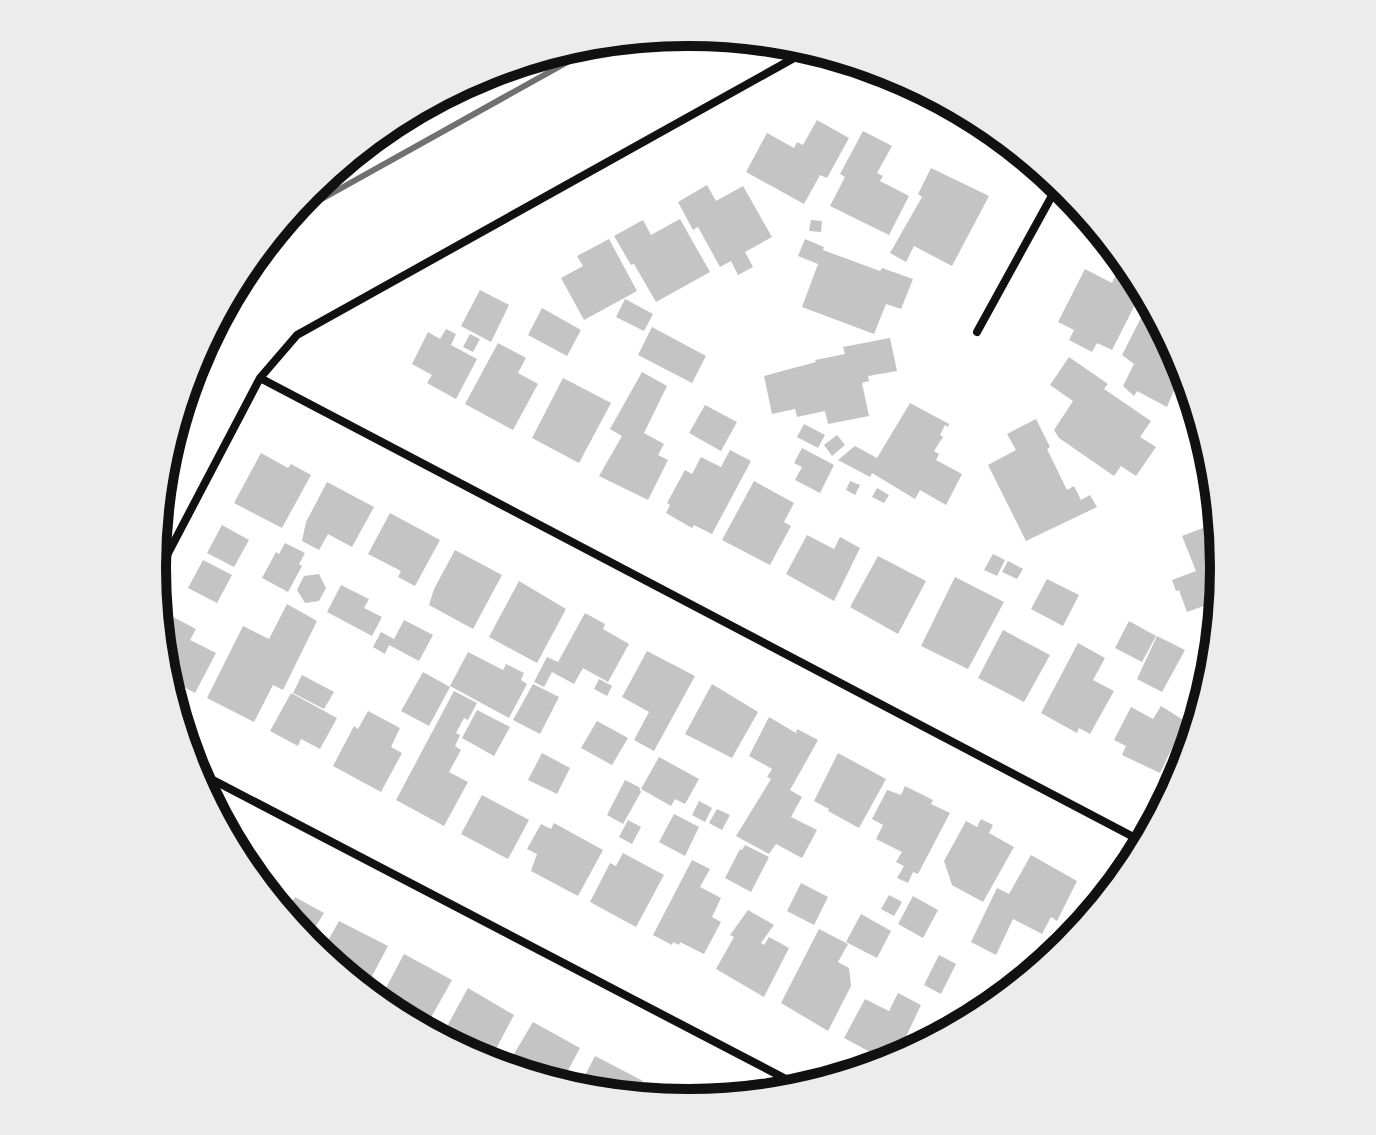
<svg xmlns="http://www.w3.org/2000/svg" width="1376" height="1135" font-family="'DM Sans',sans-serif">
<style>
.building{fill:#c4c4c4}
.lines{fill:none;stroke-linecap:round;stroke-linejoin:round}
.minor{stroke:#111;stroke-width:8}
.rail{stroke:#707070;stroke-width:6}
.rim{fill:none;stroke:#111;stroke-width:10}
</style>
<rect width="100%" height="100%" fill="#fff"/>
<path class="building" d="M817,120L849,138L827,178L820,175L804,204L746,172L767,133L794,148L797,142L803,145Z
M863,131L892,146L877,173L883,176L880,181L909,196L889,235L830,206L845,177L840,174Z
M931,168L989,196L952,266L914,246L906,262L890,253L922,197L918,194Z
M707,185L716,201L743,186L772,237L745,252L753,267L738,275L731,261L720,267L698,227L693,230L678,202Z
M680,219L710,272L656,302L634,264L631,265L614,236L643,220L651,235Z
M811,220L822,221L821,232L809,231Z
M609,239L637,291L584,320L561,278L583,266L577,256Z
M805,239L824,247L823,250L880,271L882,268L913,279L901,309L886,304L874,334L802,307L818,264L798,256Z
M1119,267L1136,276L1143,289L1112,350L1097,343L1092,352L1069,340L1074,330L1058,322L1085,269L1112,283Z
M480,290L509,305L491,342L461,326Z
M625,299L653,314L644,331L616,317Z
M1149,302L1184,366L1167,407L1137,391L1134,396L1123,386L1134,364L1122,355Z
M542,308L581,330L567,356L528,335Z
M652,327L706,356L692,383L638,355Z
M446,329L456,334L451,345L477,359L456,399L427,383L432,375L412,364L428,332L440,339Z
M470,334L480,339L473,352L463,347Z
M890,338L897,371L868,376L869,381L862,383L869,416L828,424L825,411L797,417L795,409L772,414L764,376L816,362L815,360L845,354L843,347Z
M498,343L526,358L518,373L538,384L513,430L465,404Z
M1069,357L1108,384L1104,389L1151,421L1140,437L1156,447L1136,476L1121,466L1114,476L1059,438L1054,430L1073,401L1050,385Z
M642,372L667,386L644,433L664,444L658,455L668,460L648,500L599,476L622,436L610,429Z
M563,378L611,403L579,463L532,438Z
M910,403L949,424L948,427L945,425L940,435L943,437L934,451L939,454L936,460L962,474L946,505L920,490L915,499L872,473L870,477L838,460L855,446L877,458Z
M705,405L737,422L721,451L689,433Z
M1036,419L1050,447L1047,449L1067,490L1074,486L1081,500L1090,495L1097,507L1026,541L988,465L1016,450L1007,434Z
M804,424L825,435L818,448L797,437Z
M837,435L845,445L832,456L824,445Z
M802,448L834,465L820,493L795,480L802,467L794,463Z
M730,450L751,461L712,534L694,525L692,528L666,513L670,505L667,503L685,470L692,474L701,457L721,467Z
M261,453L288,468L291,464L311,475L282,528L234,503Z
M754,481L794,503L784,522L791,526L770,565L722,540Z
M850,481L860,485L855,495L846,490Z
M327,482L374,507L352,547L328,534L319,550L302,541L306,522Z
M877,488L889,495L884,503L872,497Z
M390,513L440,540L415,586L398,577L401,571L368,554Z
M1219,522L1223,568L1221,591L1209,596L1212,603L1187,612L1179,590L1176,591L1172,580L1196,571L1182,536Z
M222,525L249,540L234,567L207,553Z
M807,535L834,549L840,537L860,548L834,601L786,574Z
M285,543L305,553L299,564L302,566L288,592L262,578L276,552L279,554Z
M455,550L502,575L473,629L429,605L434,589Z
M993,554L1005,560L997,576L984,570Z
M878,556L926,581L898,634L850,607Z
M203,560L232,575L217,603L188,588Z
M1008,561L1023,569L1017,579L1002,572Z
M319,574L326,588L319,601L305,603L297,590L304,576Z
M955,577L1004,602L968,669L921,646Z
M1047,579L1079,595L1063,626L1031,609Z
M519,581L566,609L537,663L489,637Z
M341,585L369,599L364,608L382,617L372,636L327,612Z
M287,604L317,621L283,690L273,685L254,722L207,698L243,626L269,639Z
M585,613L605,624L603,629L629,644L608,682L583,668L574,684L552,672L544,687L534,682L547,657L558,662Z
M173,617L196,629L190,640L216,653L195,693L164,676L163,672L160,642Z
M404,620L433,635L419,661L389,645L385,654L373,647L381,632L394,639Z
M1129,621L1156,636L1142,662L1115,648Z
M1003,630L1050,655L1024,702L978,678Z
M1157,636L1185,650L1162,692L1137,679Z
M1078,643L1105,658L1093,680L1114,691L1090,734L1079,728L1077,733L1041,713Z
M647,651L695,676L654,751L634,740L649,712L622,697Z
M468,652L503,670L506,664L524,673L521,680L527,684L509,718L450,686Z
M423,672L450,687L429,726L401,711Z
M302,675L334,692L324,709L293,693Z
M599,679L612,686L607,696L594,689Z
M533,684L559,697L540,734L513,720Z
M712,684L758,712L732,758L685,734Z
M454,691L477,703L468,720L464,718L456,733L460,735L455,746L461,750L449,772L468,782L444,826L396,800Z
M291,693L337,718L320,749L301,739L298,746L270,731Z
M1161,706L1185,721L1160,773L1122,755L1126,746L1114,740L1131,707L1153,719Z
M477,710L510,727L494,756L462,738Z
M368,711L400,728L391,747L402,753L381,792L333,766L354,726L358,729Z
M769,717L796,733L797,729L818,740L790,790L802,797L791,817L817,830L802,858L776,844L769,854L736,836L771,779L767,777L772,769L749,756Z
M1198,718L1183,773L1178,781L1170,777L1190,741L1186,738Z
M597,721L628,738L612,765L581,748Z
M542,753L570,768L557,794L528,780Z
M838,753L886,779L859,828L828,811L829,809L814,801Z
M659,757L699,779L685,804L675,799L671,806L641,789Z
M625,780L639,787L641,792L623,824L607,815Z
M905,786L933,800L931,804L950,813L918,874L913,872L908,883L897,878L904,866L896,862L902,852L876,839L883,825L872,819L887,790L901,795Z
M482,795L529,820L508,859L461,834Z
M699,801L712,808L705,822L692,815Z
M717,809L730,815L722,830L709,823Z
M674,814L699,827L685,856L659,842Z
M981,819L993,825L989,833L1014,847L983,902L952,885L944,861L966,821L977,827Z
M628,820L641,827L632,844L619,837Z
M554,823L603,850L578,896L531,871L537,854L527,849L541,824L551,829Z
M745,845L769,857L751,892L725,878L740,849L742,850Z
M623,853L664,875L636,927L590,902L610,863L616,866Z
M1031,855L1077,881L1057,921L1051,917L1042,934L1013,919L996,955L971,942L997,888L1009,894Z
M692,860L710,869L700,887L721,898L712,917L721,922L704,954L680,942L679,945L673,942L672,945L653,935Z
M801,883L828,897L814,925L787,911Z
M1094,889L1108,896L1069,944L1066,942Z
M273,894L291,904L295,897L324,913L306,942L270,899Z
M889,895L902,902L894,916L881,909Z
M913,896L938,910L923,938L898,924Z
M748,910L774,925L761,943L764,945L769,937L789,948L764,997L716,969L734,937L730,935Z
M861,914L891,931L877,958L846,942Z
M339,921L388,946L364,991L320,955Z
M819,929L848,944L838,962L849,968L851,986L828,1031L781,1003Z
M404,954L452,980L428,1023L433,1026L429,1033L390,1012L391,1007L379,1001Z
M939,955L956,964L941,994L924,985Z
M998,981L1014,990L987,1011L983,1009Z
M468,988L514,1015L488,1064L440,1039Z
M898,993L921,1005L894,1062L891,1063L844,1038L865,999L889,1011Z
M533,1022L580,1048L560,1085L536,1075L535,1078L505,1069Z
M931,1028L944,1035L921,1047Z
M595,1056L643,1081L634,1098L577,1091Z
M658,1088L685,1103L652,1099Z"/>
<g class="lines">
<path class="minor" d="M882,70L994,129
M977,332L1059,183
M260,378L1145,843
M154,580L260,378L297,335L812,48
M192,769L805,1089"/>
<path class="rail" d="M284,220L607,40"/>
</g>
<path d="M0 0H1376V1135H0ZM687 46H689A521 521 0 0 1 1210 567V568A521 521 0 0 1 689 1089H687A521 521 0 0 1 166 568V567A521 521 0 0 1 687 46Z" fill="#ececec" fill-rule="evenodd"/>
<path class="rim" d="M687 46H689A521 521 0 0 1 1210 567V568A521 521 0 0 1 689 1089H687A521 521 0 0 1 166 568V567A521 521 0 0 1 687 46Z"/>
</svg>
